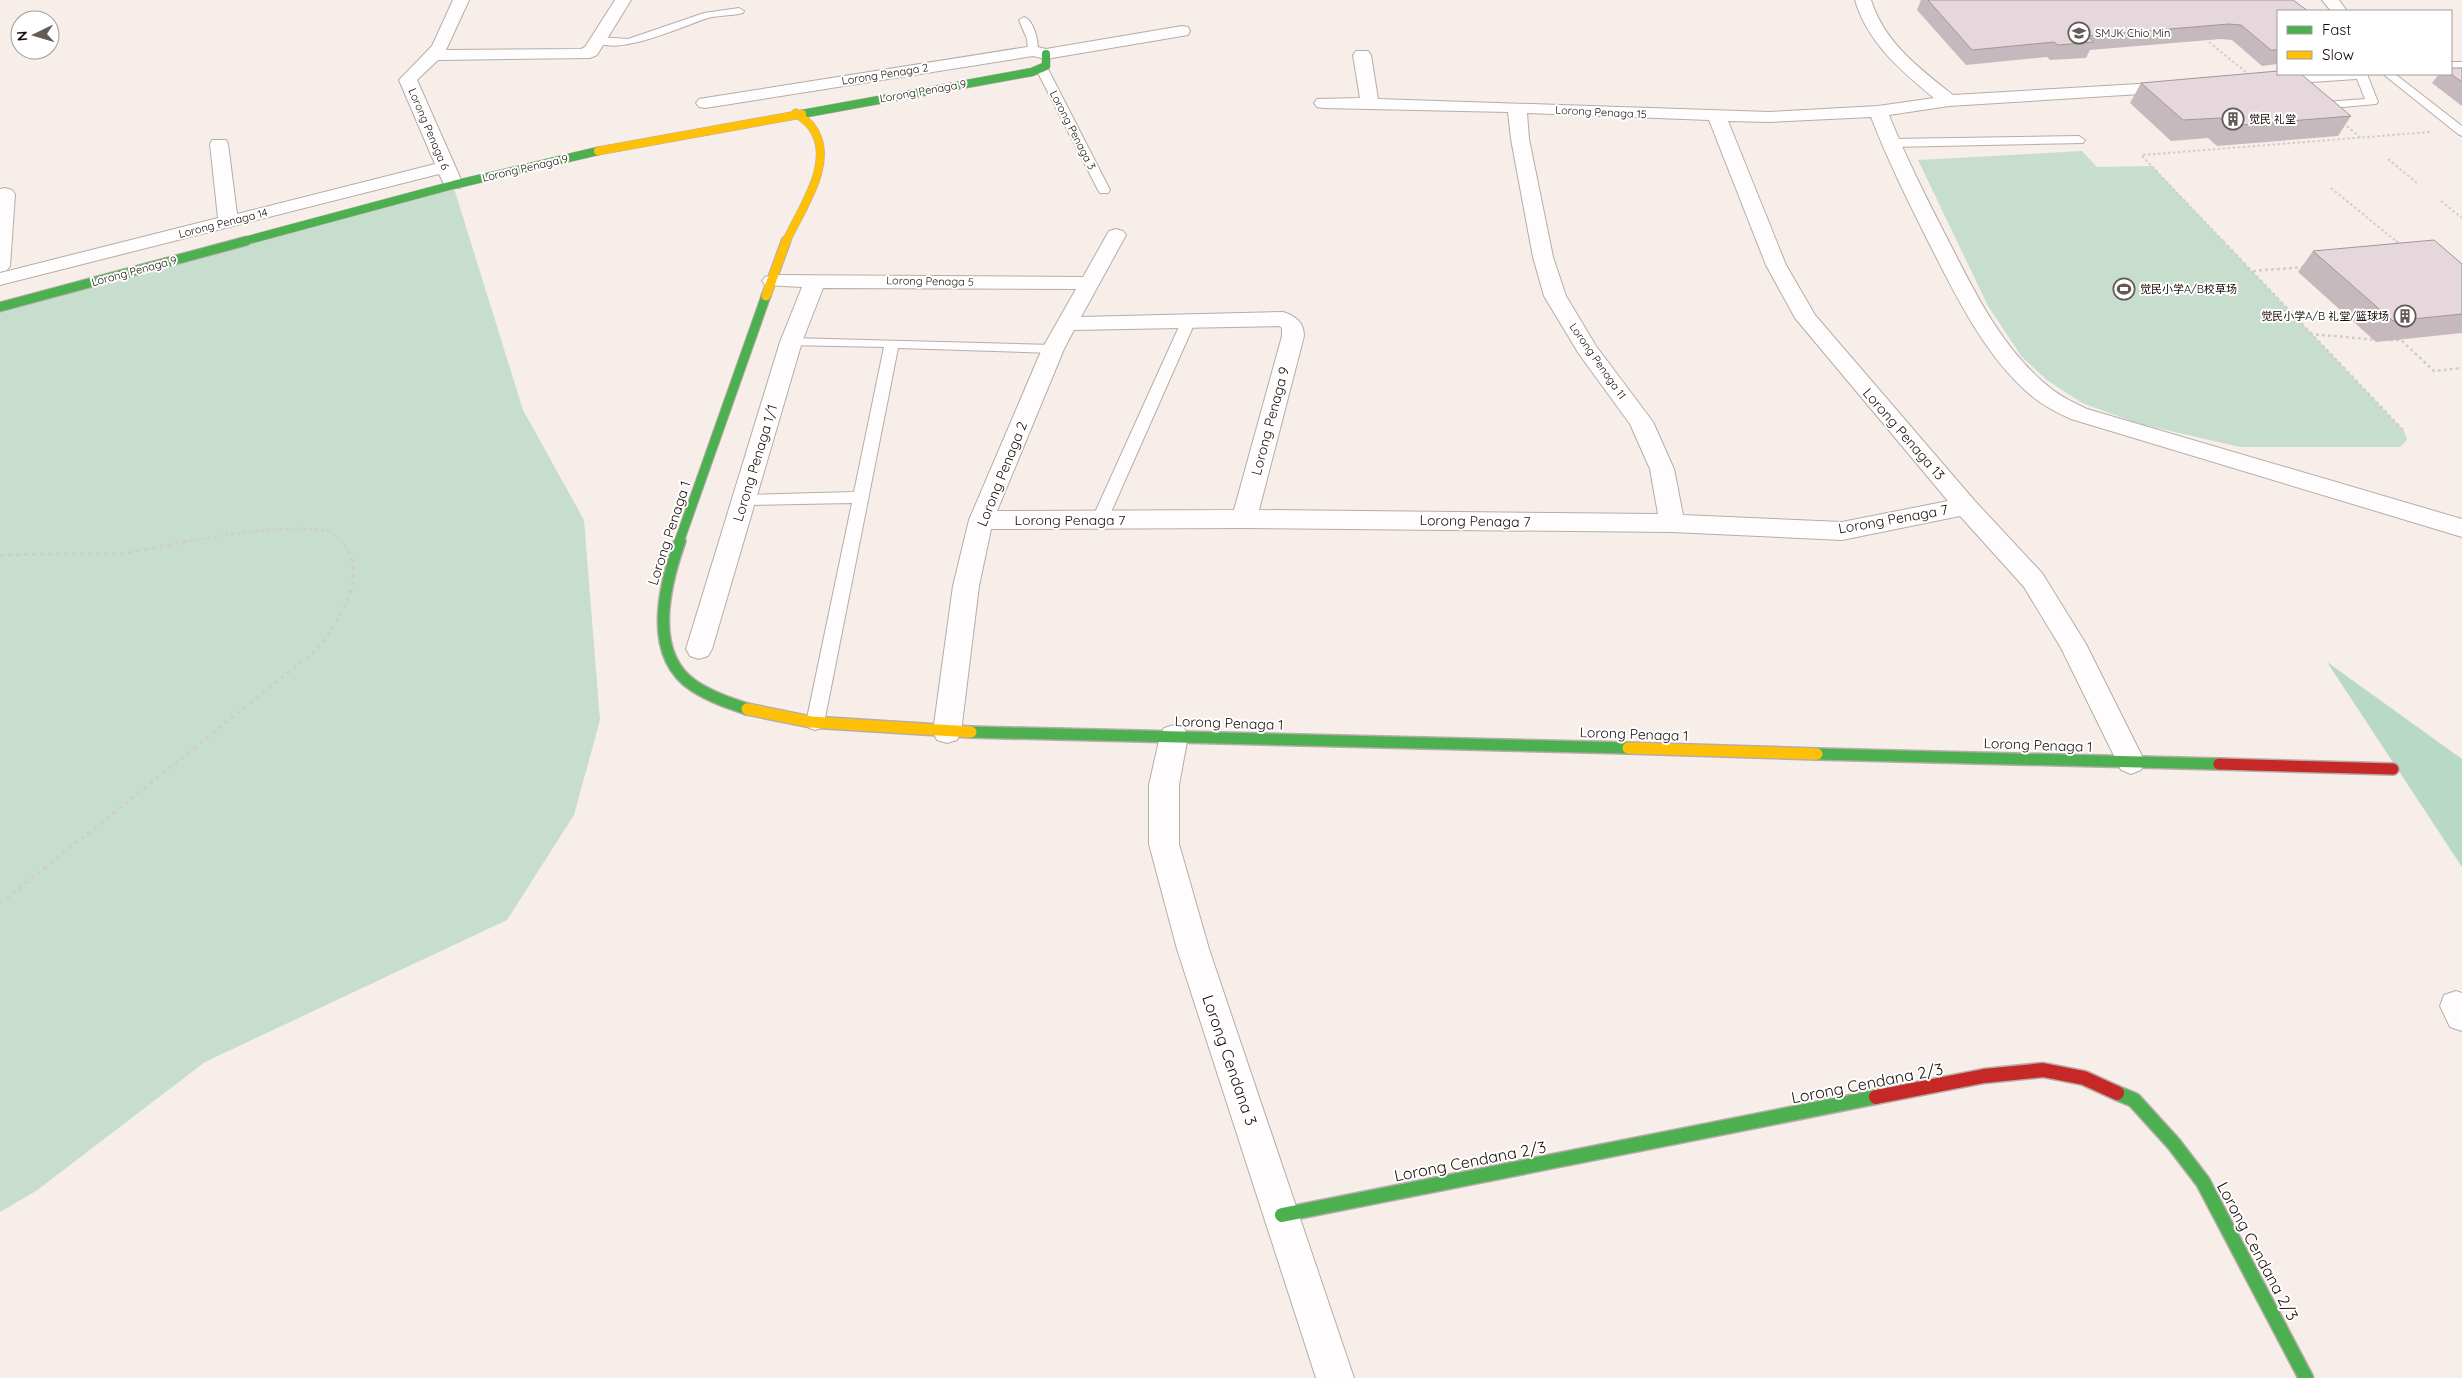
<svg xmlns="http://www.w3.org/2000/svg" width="2462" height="1378" font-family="Quicksand,'Noto Sans SC',sans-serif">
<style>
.green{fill:#c7dece}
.forest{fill:#b8d9c5}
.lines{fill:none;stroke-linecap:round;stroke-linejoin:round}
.lane-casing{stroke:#b7ada7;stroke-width:2}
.street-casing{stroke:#b7ada7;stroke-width:2}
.fast-far3-casing{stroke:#b7ada7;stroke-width:9}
.fast-far2-casing{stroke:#b7ada7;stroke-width:11}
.fast-far1-casing{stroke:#b7ada7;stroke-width:14}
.fast-casing{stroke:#b7ada7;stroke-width:17}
.slow-far2-casing{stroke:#b7ada7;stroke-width:9}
.slow-far1-casing{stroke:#b7ada7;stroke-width:11}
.slow-casing{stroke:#b7ada7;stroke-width:14}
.jam-far1-casing{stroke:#b7ada7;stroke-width:14}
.jam-casing{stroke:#b7ada7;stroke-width:17}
.path-far2{stroke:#d0cecb;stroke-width:2;stroke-dasharray:2.5 2.5;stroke-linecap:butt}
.path-far1{stroke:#d0cecb;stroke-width:2.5;stroke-dasharray:3 3;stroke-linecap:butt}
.path{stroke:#d0cecb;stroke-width:3;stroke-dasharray:4 4;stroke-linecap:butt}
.lane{fill:#fefcfc;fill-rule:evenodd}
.street{fill:#fefcfc;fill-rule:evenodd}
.fast-far3{stroke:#4caf50;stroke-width:8}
.fast-far2{stroke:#4caf50;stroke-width:9}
.fast-far1{stroke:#4caf50;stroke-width:11}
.fast{stroke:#4caf50;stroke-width:14}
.slow-far2{stroke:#ffc107;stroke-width:8}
.slow-far1{stroke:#ffc107;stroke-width:9}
.slow{stroke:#ffc107;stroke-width:11}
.jam-far1{stroke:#c62828;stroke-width:11}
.jam{stroke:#c62828;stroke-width:14}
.wall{fill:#c6b9be}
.building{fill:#e6d7dd;stroke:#a1969b}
.labels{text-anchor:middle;stroke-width:4;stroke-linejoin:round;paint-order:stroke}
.far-poi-label{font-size:11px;fill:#170b05;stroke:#fff;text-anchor:start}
.far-street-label{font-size:11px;fill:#170b05;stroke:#fff}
.street-label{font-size:14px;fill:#170b05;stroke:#fff}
.near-street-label{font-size:16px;fill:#170b05;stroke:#fff}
</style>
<rect width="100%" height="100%" fill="#f7eeea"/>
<path class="green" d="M2082,151L2097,167L2152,166L2404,431L2407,440L2400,447H2240L2140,424L2082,403L2047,380L2022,357L1988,306L1918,160Z
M453,185L523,410L584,520L600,720L574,815L507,920L205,1062L36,1191L0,1212V307Z"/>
<path class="forest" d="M2327,662L2462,759V867Z"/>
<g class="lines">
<g class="lane-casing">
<path id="lane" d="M739,8L744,11L743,13C731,16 719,15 708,18C685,25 613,59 594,40L599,37L628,39L704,13Z
M1024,17C1034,20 1040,44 1037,53L1033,54L1028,51L1027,39L1019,20Z
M1042,66L1048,69L1110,190L1108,193H1100L1098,190L1036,69Z
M2355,74H2367L2378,102L2376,104L2321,109L2310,102L2316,99L2324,102L2365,99Z
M2383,74H2395L2462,126V136L2458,134Z
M2079,136L2085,140L2083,143L1891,147L1885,143L1891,139Z
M1189,316L1196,320L1108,519L1106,523H1094L1092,519L1182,320Z
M791,338L1053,345L1060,349L1053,353L898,348L824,723L821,728L815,730L809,728L806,723L852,503L744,505L739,504L736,500L739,496L744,495L854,492L884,347L786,345L784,342Z"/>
</g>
<g class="street-casing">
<path id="street" d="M453,0H469L446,50L581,49L585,47L615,0H631L597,55L590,58L438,60L417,80L463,184L460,188H446L439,174L0,285V273L218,218L210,144L212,140H226L228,144L237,214L435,164L399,80L432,46Z
M1855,0H1871C1884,42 1920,69 1953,95L2173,82L2179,83L2182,87L2179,91L2173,92L1949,106L1889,115C1906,158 1928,201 1949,242C1974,291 2000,344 2042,381C2056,394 2070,401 2087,409L2462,519V537L2071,419C2054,411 2040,404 2026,391C1983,352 1956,296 1930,245C1909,203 1888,161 1871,117L1769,122L1728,121L1786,265L1815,315L1974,500L2042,573L2086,644L2145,762L2141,770L2131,774L2121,770L2061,648L2024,587L1960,516L1842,540L1672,532L1244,528L991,529L979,586L961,732L957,740L947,743L937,740L933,732L953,586L969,520L1042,349L1076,289L823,288L802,342L712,649L708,656L699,659L690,656L686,649L780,342L802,287L765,285L762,281L765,277L772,275L1083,277L1109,231L1116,229L1123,231L1126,235L1081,317L1283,312C1295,316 1304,322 1304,336L1259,510L1658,514L1650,469L1630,424L1579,354L1544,296L1533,257L1511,139L1508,112L1323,108L1317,107L1314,103L1317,99L1360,98L1353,55L1356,51H1368L1371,55L1378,99L1769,112L1878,106L1934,98C1901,71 1867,42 1855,0ZM1527,113L1709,120L1766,265L1795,318L1948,501L1842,522L1683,515L1674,469L1653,422L1596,346L1566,296L1553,257L1529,139ZM1279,326L1282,328V336L1234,510L997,511L1064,349L1074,330Z
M2322,0H2339L2347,11H2331Z
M1182,26L1188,27L1190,31L1188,35L1046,59L1033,56L705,108L699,107L696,103L699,99L705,98L1033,46L1046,49Z
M2451,62H2462V72H2451Z
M2282,74H2365L2362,78L2356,79L2268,85L2262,84L2259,80L2262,76Z
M5,188L12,190L15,194L10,266L7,270L0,272V189Z
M1174,725L1184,728L1188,736L1179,785V844L1209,949L1354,1378H1316L1177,949L1149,844V785L1160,736L1164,728Z
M2456,991L2462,993V1031L2450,1027L2440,1006L2444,995Z"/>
</g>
<g class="fast-far3-casing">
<path id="fast-far3" d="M802,114L1032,72L1046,66V54
M241,242L453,185L598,151"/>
</g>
<g class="fast-far2-casing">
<path id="fast-far2" d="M0,307L246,241
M679,542L766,296"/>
</g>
<g class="fast-far1-casing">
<path id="fast-far1" d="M680,541C664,586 647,655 694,686C711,697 729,703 747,709
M971,732L1628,748
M1817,754L2219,764"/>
</g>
<g class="fast-casing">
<path id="fast" d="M2117,1093L2134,1100L2174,1144L2203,1182L2306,1378
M1282,1215L1876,1097"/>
</g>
<g class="slow-far2-casing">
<path id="slow-far2" d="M598,151L802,114
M786,242C800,210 838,160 811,126C807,121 801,117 796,113"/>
</g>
<g class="slow-far1-casing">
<path id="slow-far1" d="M766,296L786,241"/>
</g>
<g class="slow-casing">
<path id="slow" d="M747,709L811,722L971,732
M1628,748L1817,754"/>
</g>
<g class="jam-far1-casing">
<path id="jam-far1" d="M2219,764L2393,769"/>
</g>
<g class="jam-casing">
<path id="jam" d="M1876,1097L1984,1076L2043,1070L2084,1078L2117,1093"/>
</g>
<path class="path-far2" d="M2209,42L2247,73
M2343,123L2360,137
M2143,155L2430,132
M2142,156L2224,242
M2388,159L2417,183
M2331,188L2397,242
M2441,201L2462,218"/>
<path class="path-far1" d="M2223,241L2404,431
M2396,241L2402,246
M2253,271L2304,267
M2310,334L2379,340
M2390,340H2401L2434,371L2462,368
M184,542C210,537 313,520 334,534C337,536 340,540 342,542"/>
<path class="path" d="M0,555L127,553L190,541
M0,904L319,648C338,621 372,572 341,541"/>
<use href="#lane" class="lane"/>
<use href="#street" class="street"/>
<use href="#fast-far3" class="fast-far3"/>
<use href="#fast-far2" class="fast-far2"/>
<use href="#fast-far1" class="fast-far1"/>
<use href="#fast" class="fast"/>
<use href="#slow-far2" class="slow-far2"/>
<use href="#slow-far1" class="slow-far1"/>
<use href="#slow" class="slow"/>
<use href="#jam-far1" class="jam-far1"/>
<use href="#jam" class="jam"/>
</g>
<path class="wall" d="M1921,0H2293L2278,11V64L2262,66L2232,40L2221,39L2090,50L2086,58L2050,60L2047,57L1966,65L1917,10Z
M2462,68V106L2432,83L2439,74H2451Z
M2141,83L2351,116L2338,136L2217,146L2208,138L2171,141L2130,103Z
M2313,251L2462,264V333L2376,342L2298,272Z"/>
<path class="building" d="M1928,0H2293L2308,11H2278V50H2271L2241,25L2229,24L2087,36L2094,42L2058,45L2054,42L1972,50Z
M2451,68H2462V82L2451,74Z
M2278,71V74H2301L2351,116L2229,126L2220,118L2183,120L2141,83Z
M2434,240L2462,264V314L2393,321L2313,251Z"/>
<defs>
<g id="school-ring" transform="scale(1.125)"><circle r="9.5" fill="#fff" stroke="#655a55" stroke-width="1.5"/><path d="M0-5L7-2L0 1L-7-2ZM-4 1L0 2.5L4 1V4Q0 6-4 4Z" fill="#655a55"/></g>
<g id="building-ring" transform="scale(1.125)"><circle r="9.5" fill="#fff" stroke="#655a55" stroke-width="1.5"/><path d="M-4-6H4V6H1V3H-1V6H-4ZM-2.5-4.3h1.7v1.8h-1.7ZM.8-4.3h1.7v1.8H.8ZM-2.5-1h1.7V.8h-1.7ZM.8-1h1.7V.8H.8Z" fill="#655a55"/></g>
<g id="stadium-ring" transform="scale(1.125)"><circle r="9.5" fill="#fff" stroke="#655a55" stroke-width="1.5"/><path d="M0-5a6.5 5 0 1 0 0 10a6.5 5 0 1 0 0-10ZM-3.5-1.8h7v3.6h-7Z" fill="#655a55"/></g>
</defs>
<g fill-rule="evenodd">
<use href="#school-ring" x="2079" y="33"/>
<use href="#building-ring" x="2233" y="119"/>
<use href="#stadium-ring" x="2124" y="289"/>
<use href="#building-ring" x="2405" y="316"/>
</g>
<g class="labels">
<g class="far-poi-label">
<text x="2095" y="37">SMJK Chio Min</text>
<text x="2249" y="123">觉民 礼堂</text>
<text x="2140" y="293">觉民小学A/B校草场</text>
<text x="2389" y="320" text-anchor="end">觉民小学A/B 礼堂/篮球场</text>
</g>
<g class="far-street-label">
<text transform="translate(885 74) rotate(-9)" y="4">Lorong Penaga 2</text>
<text transform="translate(923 91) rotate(-10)" y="4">Lorong Penaga 9</text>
<text transform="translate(1601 112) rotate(3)" y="4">Lorong Penaga 15</text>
<text transform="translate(429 129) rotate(67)" y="4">Lorong Penaga 6</text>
<text transform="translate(1073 130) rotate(63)" y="4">Lorong Penaga 3</text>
<text transform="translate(525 168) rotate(-13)" y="4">Lorong Penaga 9</text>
<text transform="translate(223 223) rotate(-14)" y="4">Lorong Penaga 14</text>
<text transform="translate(134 271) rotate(-15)" y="4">Lorong Penaga 9</text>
<text transform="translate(930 281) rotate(1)" y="4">Lorong Penaga 5</text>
<text transform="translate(1598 361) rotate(55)" y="4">Lorong Penaga 11</text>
</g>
<g class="street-label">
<text transform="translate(1270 421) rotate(-75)" y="5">Lorong Penaga 9</text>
<text transform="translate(1904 434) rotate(49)" y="5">Lorong Penaga 13</text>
<text transform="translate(755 463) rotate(-73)" y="5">Lorong Penaga 1/1</text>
<text transform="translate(1002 474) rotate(-68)" y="5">Lorong Penaga 2</text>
<text transform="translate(1893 519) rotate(-10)" y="5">Lorong Penaga 7</text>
<text x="1070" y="525">Lorong Penaga 7</text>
<text transform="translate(1475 521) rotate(1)" y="5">Lorong Penaga 7</text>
<text transform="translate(669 533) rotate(-72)" y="5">Lorong Penaga 1</text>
<text transform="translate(1229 723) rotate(2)" y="5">Lorong Penaga 1</text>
<text transform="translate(1634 734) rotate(2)" y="5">Lorong Penaga 1</text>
<text transform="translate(2038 745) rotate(2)" y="5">Lorong Penaga 1</text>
</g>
<g class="near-street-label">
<text transform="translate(1230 1060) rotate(71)" y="6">Lorong Cendana 3</text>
<text transform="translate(1867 1083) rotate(-11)" y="6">Lorong Cendana 2/3</text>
<text transform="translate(1470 1161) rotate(-11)" y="6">Lorong Cendana 2/3</text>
<text transform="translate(2258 1251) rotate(62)" y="6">Lorong Cendana 2/3</text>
</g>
</g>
<rect x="2277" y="10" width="175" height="65" fill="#ffffff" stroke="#a29d9b"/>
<rect x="2287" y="26" width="25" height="8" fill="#4caf50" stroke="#a29d9b"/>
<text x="2322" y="35" font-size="15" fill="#170b05">Fast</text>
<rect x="2287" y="51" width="25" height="8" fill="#ffc107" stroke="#a29d9b"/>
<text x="2322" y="60" font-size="15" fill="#170b05">Slow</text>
<g transform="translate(35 35) rotate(265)"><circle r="24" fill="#ffffff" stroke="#a29d9b"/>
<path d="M0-4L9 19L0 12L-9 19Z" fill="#655a55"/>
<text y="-8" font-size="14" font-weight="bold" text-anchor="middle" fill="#170b05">N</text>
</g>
</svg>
